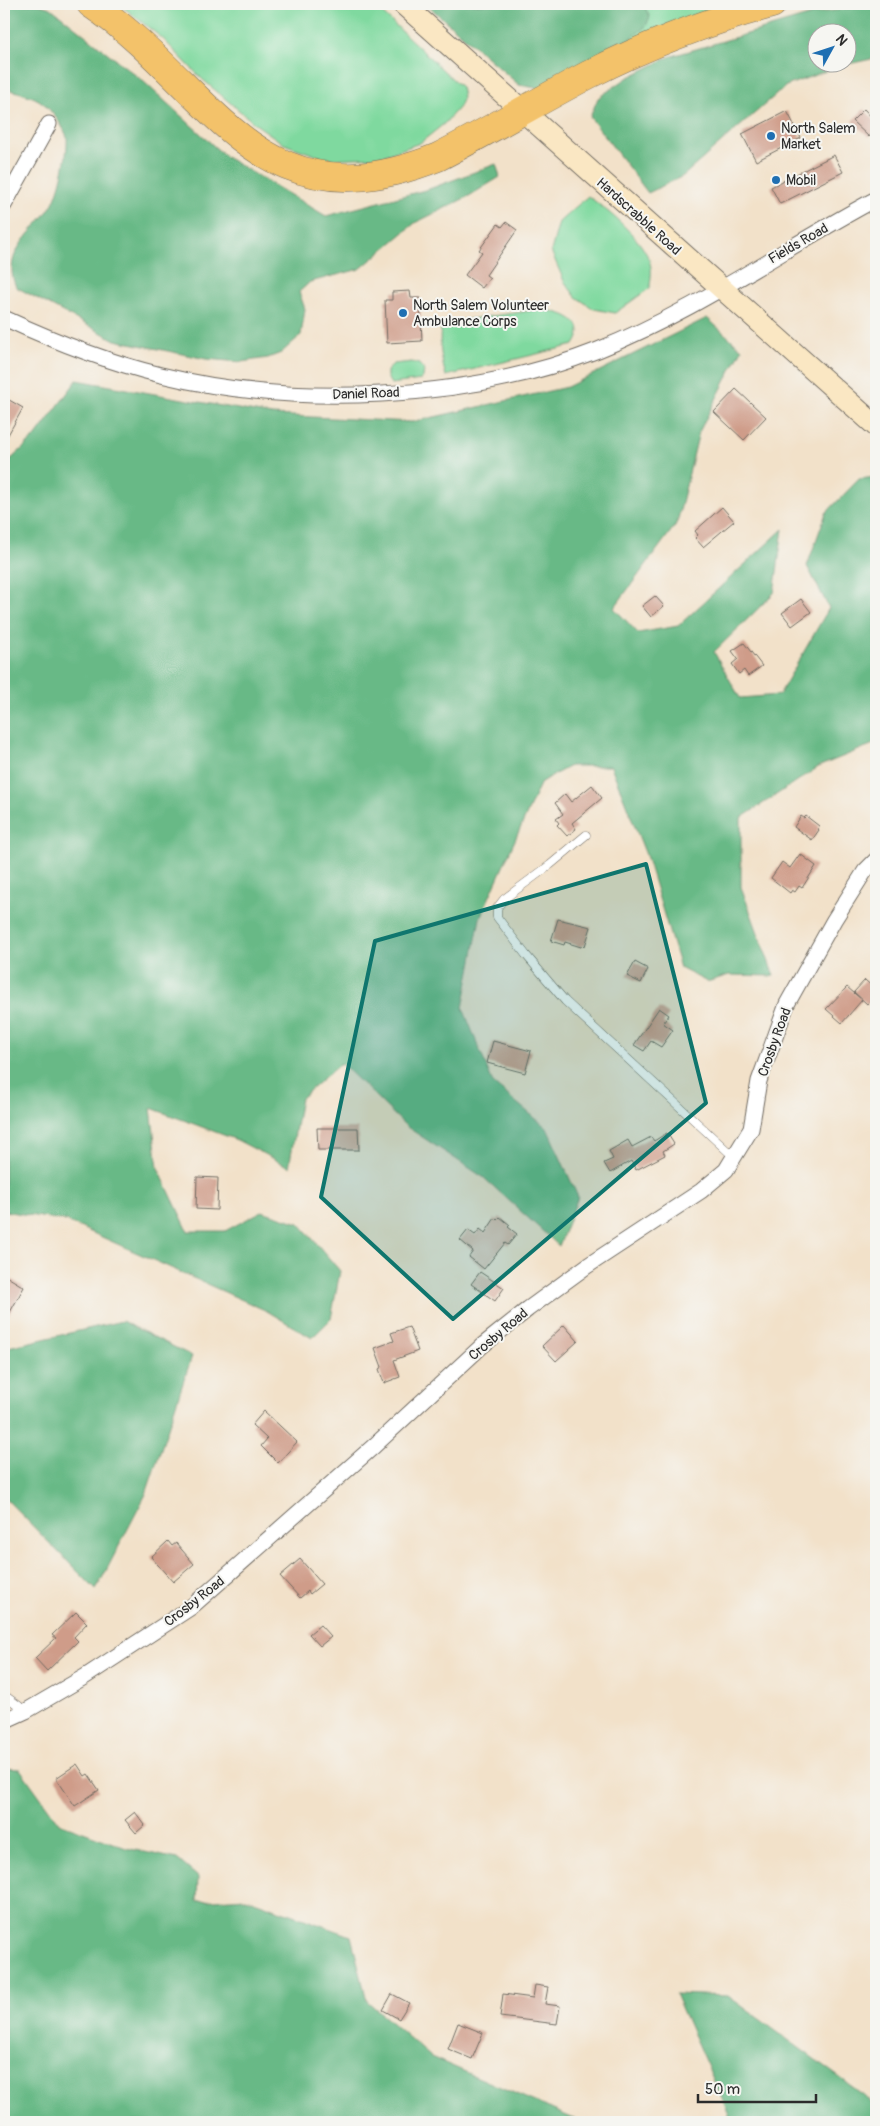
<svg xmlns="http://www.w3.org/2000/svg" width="880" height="2126" font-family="Pangolin,sans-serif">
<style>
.green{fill:#7fd99f;stroke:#558265}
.forest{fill:#67b986;stroke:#497258;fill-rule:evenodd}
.building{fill:#cf9c89}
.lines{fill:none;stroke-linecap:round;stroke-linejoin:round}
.lane-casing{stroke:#716b62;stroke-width:9}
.street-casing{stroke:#716b62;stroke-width:17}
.secondary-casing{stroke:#716b62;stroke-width:23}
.highway-casing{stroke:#716b62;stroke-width:29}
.lane{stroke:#fff;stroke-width:8}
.street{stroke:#fff;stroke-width:15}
.secondary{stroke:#fae7c3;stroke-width:21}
.highway{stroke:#f3c26a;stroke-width:28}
.marked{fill:#0f766e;fill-opacity:0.2;stroke:#0f766e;stroke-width:4;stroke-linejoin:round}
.poi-dot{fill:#1f6fb2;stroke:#f6f6f2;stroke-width:2}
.labels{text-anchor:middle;stroke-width:4;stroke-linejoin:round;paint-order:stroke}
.poi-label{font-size:14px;fill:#2b2b2b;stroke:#f6f6f2;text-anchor:start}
.street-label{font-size:14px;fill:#2b2b2b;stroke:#f6f6f2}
</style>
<rect width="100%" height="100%" fill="#f6f6f2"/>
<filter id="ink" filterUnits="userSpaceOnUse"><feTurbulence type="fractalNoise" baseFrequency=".02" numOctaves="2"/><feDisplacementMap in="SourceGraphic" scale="10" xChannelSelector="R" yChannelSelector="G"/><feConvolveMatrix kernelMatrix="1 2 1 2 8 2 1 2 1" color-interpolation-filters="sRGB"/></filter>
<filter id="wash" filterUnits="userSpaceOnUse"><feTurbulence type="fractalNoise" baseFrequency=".0096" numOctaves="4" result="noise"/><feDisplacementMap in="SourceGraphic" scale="20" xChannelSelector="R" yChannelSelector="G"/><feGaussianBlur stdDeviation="1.12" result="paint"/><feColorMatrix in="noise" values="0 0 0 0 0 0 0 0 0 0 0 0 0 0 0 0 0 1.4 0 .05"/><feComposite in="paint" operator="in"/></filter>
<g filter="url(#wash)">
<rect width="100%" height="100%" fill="#f2e1c9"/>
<path class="green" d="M119,4H373L461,87L463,97L459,107L445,123L420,143L380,157L326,159L284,144L254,123L202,79L163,39Z
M642,4H736L621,46L650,16Z
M588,196C607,210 649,243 651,268C652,274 650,282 650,288L615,313L594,309L576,297L564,281L551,251L559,222Z
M543,309C561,313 591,320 574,345L446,376C441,359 438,340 442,323Z
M412,362L419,364L424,370L423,377L421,380L391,384L387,377V371L393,364Z"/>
<path class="forest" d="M4,4H38L51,8L143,81L226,157L326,216L429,189L496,164L500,177L469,196L415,223L360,269L310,282L299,292L305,309L301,335L281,353L268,358L241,362L206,359L115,340L16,287C0,251 36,231 52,205C60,191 68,154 67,138C66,129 50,109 43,103C33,95 16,92 4,88Z
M426,4H642L650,16L646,26L621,46L542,89L519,85Z
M876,4V58L839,66L786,86L683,176L648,193L590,117L598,98L627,78L669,57L818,13ZM818,32H848V62H818Z
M707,318L742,349L699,432L677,523L614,608L638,633L678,626L783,529L774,593L714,652L740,698L779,695L829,608L807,566L826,513L859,479L876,477V743L820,766L741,818V887L774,976L729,975L707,982L680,968L646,855L611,766H570L541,782L480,918L463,1008L493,1083L547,1128L578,1197L559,1246L483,1177L407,1127L341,1063L301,1098L289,1167L237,1140L151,1108L158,1168L188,1231H225L262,1211L299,1223L340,1271L331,1319L312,1338L267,1311L66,1221L4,1211V635L6,634L5,559L10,460L35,437L77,380L272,415L412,422L567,387Z
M122,1321L192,1356L146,1494L96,1590L4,1497V1348Z
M4,1768L20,1769L59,1823L126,1848L177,1859L198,1877L197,1901L246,1898L351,1936L367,2001L431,2057L581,2122H4Z
M675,1994L728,1996L865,2096L876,2108V2122H731V2119Z"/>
<g id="blocks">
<path class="building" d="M864,109L876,122V129L869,137L852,121Z
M787,111L801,138L756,161L742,134Z
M834,155L843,172L780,204L771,187Z
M506,222L517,230L486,275L490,278L482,288L465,275L482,252L479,250L498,224L502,227Z
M410,291L411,298H420L422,341L387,343L385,300H392V292Z
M736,389L766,417L744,440L714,412Z
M4,397L23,408L4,442Z
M722,507L734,521L703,547L695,538L698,535L695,531Z
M655,596L664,606L651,617L642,606Z
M801,599L811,612L792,626L782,613Z
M744,643L762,666L748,676L744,670L739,674L732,664L738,659L732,651Z
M592,785L602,798L572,823L576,829L567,836L557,825L559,823L556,819L563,814L555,803L565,794L571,802Z
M801,816L804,818L806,816L819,826L818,829L819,830L812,840L794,827Z
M800,854L816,866L802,888L799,886L795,892L792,890L790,893L771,878L782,862L790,868Z
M558,919L591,927L585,946L582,945L581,947L565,942L564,945L551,941Z
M635,962L648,969L641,983L627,976Z
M865,980L876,990V994L867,1004L854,992Z
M847,987L862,1000L842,1023L826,1009Z
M659,1008L669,1015L663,1023L673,1030L661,1047L651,1041L644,1051L634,1045Z
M493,1041L531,1051L525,1073L487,1063Z
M317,1128H358L359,1150H318Z
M667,1133L674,1144L663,1151L665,1155L636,1170L631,1161L610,1173L604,1163L613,1159L609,1151L628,1140L632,1147L651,1137L654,1141Z
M197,1177L218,1178L217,1210L196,1209Z
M500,1217L510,1225L508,1227L517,1234L508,1245L505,1243L484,1269L469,1257L473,1251L460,1240L468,1230L475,1235L480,1229L485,1233L495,1218L497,1220Z
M480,1272L504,1288L495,1301L471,1284Z
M4,1275L24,1287L4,1323Z
M564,1325L578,1341L556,1361L542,1346Z
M409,1327L418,1351L394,1360L400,1377L384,1383L379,1369L382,1367L375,1348L394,1341L391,1333Z
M264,1411L297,1442L278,1463L261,1446L267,1439L252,1425Z
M168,1541L172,1546L176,1543L194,1564L173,1582L151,1557Z
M300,1559L322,1584L310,1594L308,1591L300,1598L280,1576Z
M76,1612L87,1623L74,1637L78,1641L47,1671L35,1658L56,1638L52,1635Z
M320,1625L331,1637L320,1646L309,1634Z
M77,1764L85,1776L88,1774L99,1790L75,1806L56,1778Z
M135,1812L145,1825L136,1833L125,1820Z
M535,1985L548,1987L545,2004L560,2006L557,2024L500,2017L503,1994L533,1998Z
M392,1994L409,2003L399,2019L383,2010Z
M458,2023L483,2033L472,2059L448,2049Z"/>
</g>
</g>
<g filter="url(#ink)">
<use href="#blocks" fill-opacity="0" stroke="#716b62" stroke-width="1"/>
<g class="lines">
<g class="lane-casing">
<path id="lane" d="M586,835L550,865L504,899L497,908V917L526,955L565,1001L734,1157
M4,1695L26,1711"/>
</g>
<g class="street-casing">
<path id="street" d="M4,205L49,124
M4,318C54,341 107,362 161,375C295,408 469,401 598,350C696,311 784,248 876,199
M4,1721L26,1711L86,1676L190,1608L374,1446L483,1345L528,1309L587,1266L701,1191L726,1170L751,1129L759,1081L787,1004L834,920L865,871L876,860"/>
</g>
<g class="secondary-casing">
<path id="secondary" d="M403,4L876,426"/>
</g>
<g class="highway-casing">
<path id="highway" d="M91,4C215,88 257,230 438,157C489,131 538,101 588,75C647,45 709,21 772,4"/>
</g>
<use href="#lane" class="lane"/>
<use href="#street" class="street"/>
<use href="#secondary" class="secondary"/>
<use href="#highway" class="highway"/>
</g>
</g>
<path class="marked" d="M646,864L706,1103L453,1319L321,1197L375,941Z"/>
<g class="poi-dot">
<circle cx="771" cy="136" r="5"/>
<circle cx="776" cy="180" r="5"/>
<circle cx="403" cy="313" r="5"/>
</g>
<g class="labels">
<g class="poi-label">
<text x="781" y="133">North Salem<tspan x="781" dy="16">Market</tspan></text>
<text x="786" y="185">Mobil</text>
<text x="413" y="310">North Salem Volunteer<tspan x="413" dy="16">Ambulance Corps</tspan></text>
</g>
<g class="street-label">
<text transform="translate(639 216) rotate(42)" y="5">Hardscrabble Road</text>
<text transform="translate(798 243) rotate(-30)" y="5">Fields Road</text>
<text transform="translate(366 393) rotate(-2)" y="5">Daniel Road</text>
<text transform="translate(774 1042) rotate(-70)" y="5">Crosby Road</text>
<text transform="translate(498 1334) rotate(-40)" y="5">Crosby Road</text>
<text transform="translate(194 1601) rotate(-38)" y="5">Crosby Road</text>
</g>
</g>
<rect width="880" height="2126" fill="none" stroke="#f6f6f2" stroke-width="20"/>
<g transform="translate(832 48) rotate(50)"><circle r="24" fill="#f6f6f2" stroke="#a5a5a2"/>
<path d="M0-4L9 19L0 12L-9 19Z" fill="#1f6fb2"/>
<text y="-8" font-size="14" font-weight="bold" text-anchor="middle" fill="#2b2b2b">N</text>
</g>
<path d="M698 2094v8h118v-8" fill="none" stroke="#2b2b2b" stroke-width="2.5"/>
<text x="705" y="2094" font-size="15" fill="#2b2b2b" stroke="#f6f6f2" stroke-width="4" paint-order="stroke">50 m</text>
</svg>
